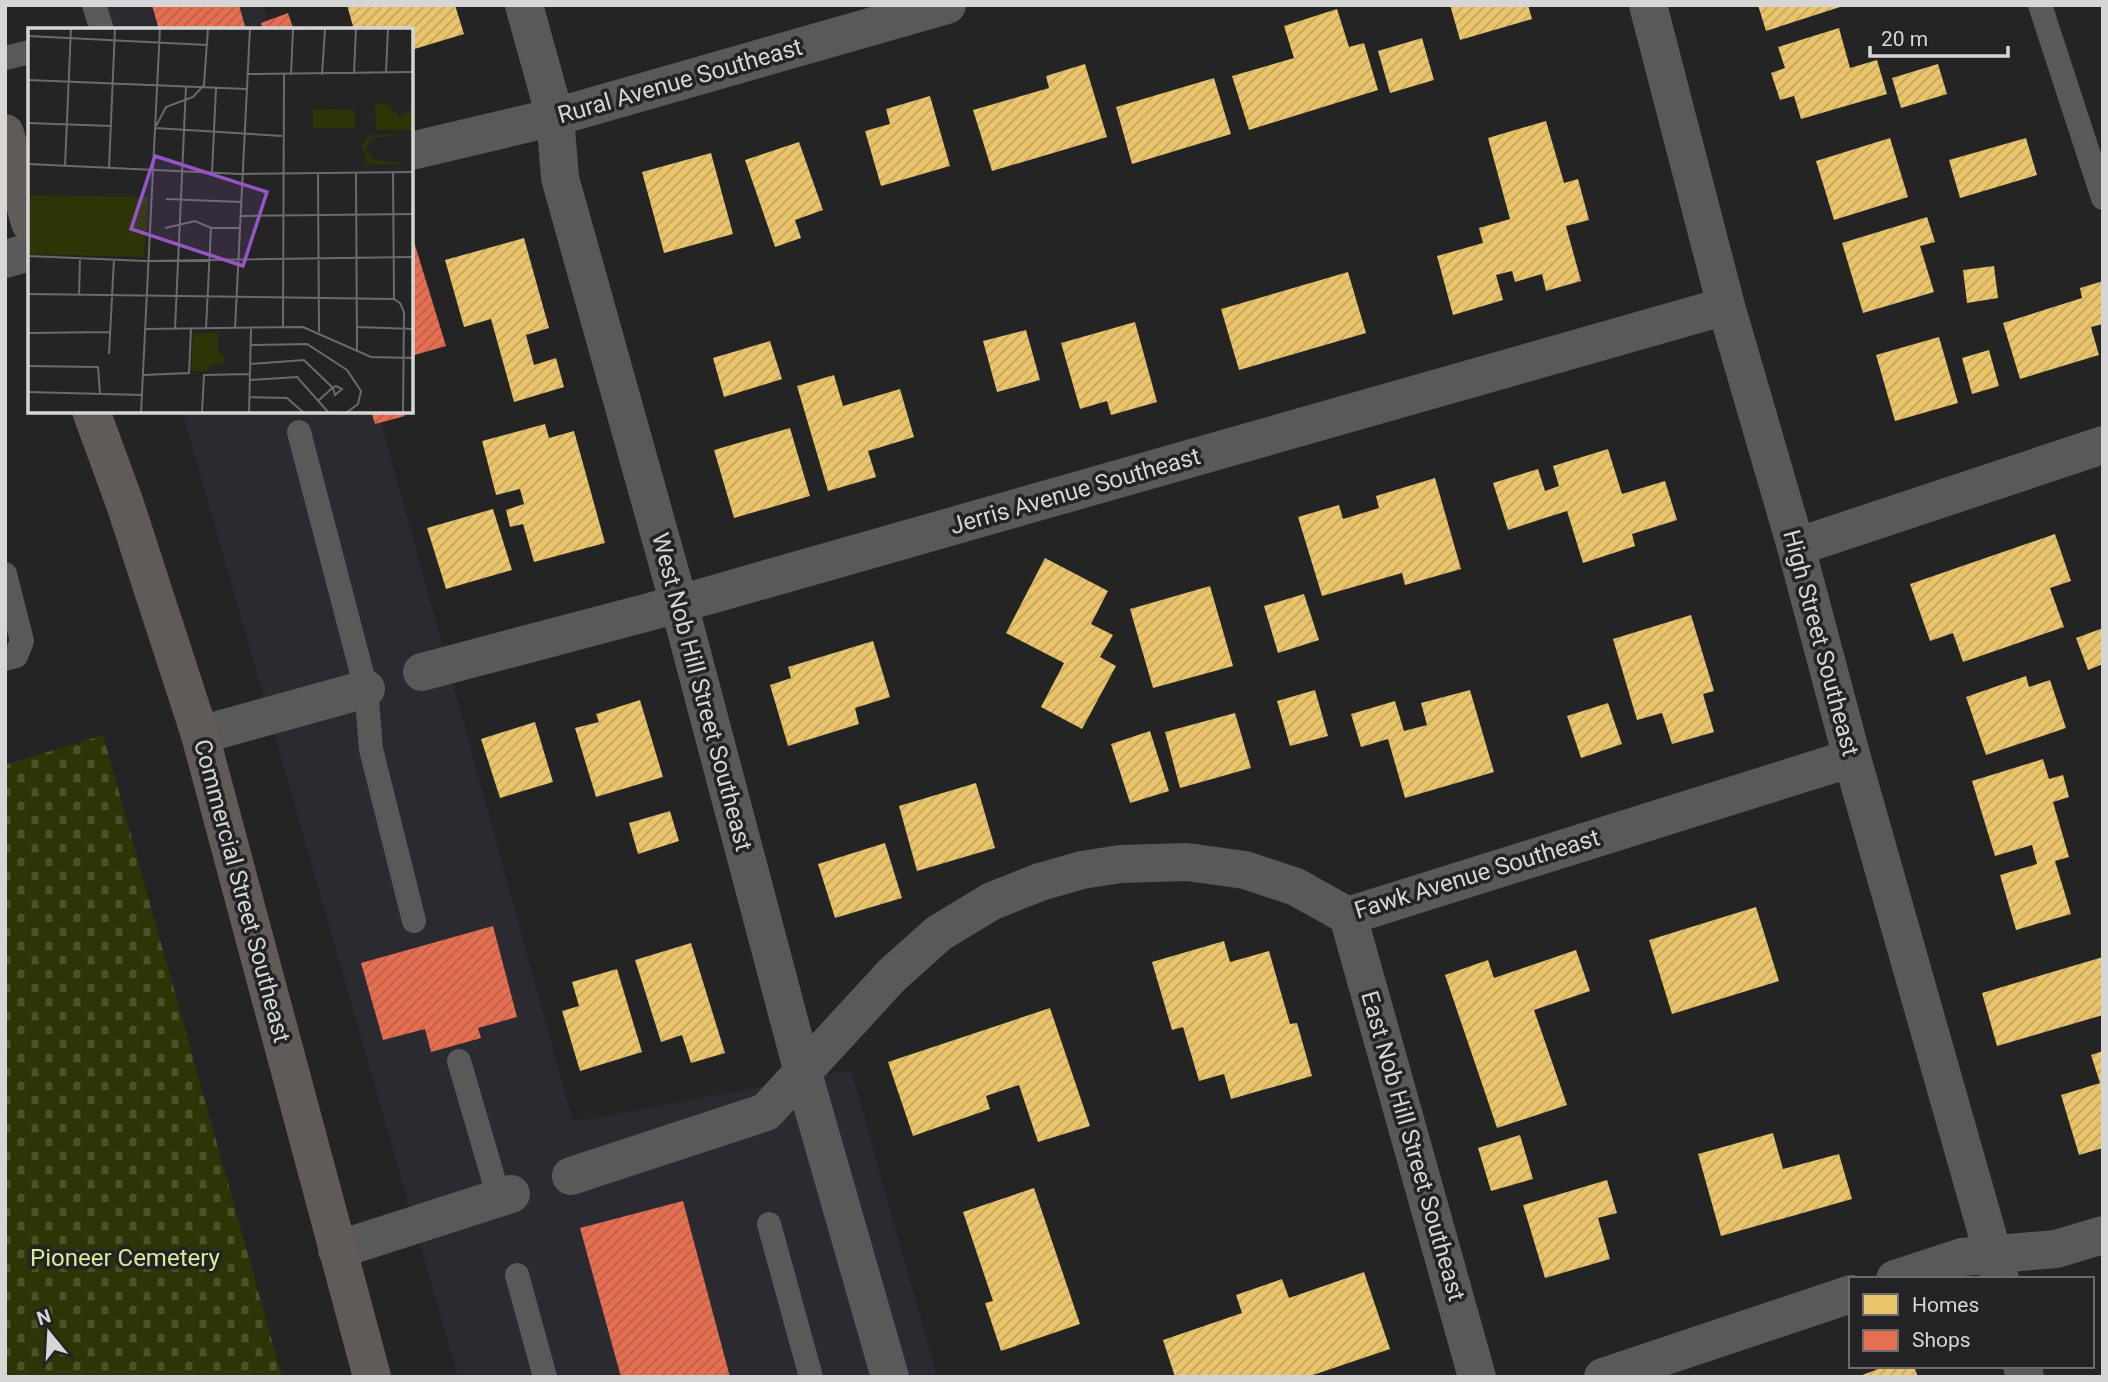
<svg xmlns="http://www.w3.org/2000/svg" width="2108" height="1382" font-family="Roboto,sans-serif">
<style>
.built{fill:#2c2a31}
.cemetery{fill:url(#cemetery-stones)}
.homes{fill:url(#homes-hatch)}
.shops{fill:url(#shops-hatch)}
.lines{fill:none;stroke-linecap:round;stroke-linejoin:round}
.service{stroke:#59595a;stroke-width:24}
.minor{stroke:#59595a;stroke-width:38}
.tertiary{stroke:#59595a;stroke-width:38}
.primary{stroke:#605a58;stroke-width:38}
.labels{text-anchor:middle;stroke-width:7;stroke-linejoin:round;paint-order:stroke}
.street-label{font-size:24px;fill:#d6d6d7;stroke:#232325}
.park-label{font-size:24px;fill:#d5eb97;stroke:#232325}
.inset-road{fill:none;stroke:#6b6b6c;stroke-width:2}
.view{fill:#9256c5;fill-opacity:0.15;stroke:#9256c5;stroke-width:3.5}
.inset-edge{fill:none;stroke:#d6d6d7;stroke-width:3.5}
</style>
<defs>
<pattern id="cemetery-stones" width="16" height="16" patternUnits="userSpaceOnUse" patternTransform="scale(1.75)"><rect width="16" height="16" fill="#2d3506"/><path d="M2 7V4a2 2 0 0 1 4 0v3zM10 15v-3a2 2 0 0 1 4 0v3z" fill="#4b522a"/></pattern>
<pattern id="homes-hatch" width="6" height="6" patternUnits="userSpaceOnUse" patternTransform="scale(1.75)"><rect width="6" height="6" fill="#e9c46a"/><path d="M-1 1l2-2M0 6l6-6M5 7l2-2" fill="none" stroke="#bfa360"/></pattern>
<pattern id="shops-hatch" width="6" height="6" patternUnits="userSpaceOnUse" patternTransform="scale(1.75)"><rect width="6" height="6" fill="#e76f51"/><path d="M-1 1l2-2M0 6l6-6M5 7l2-2" fill="none" stroke="#b5614c"/></pattern>
</defs>
<rect width="100%" height="100%" fill="#242424"/>
<path class="built" d="M81,5H263L271,30H88Z
M182,411H378L573,1122L851,1070L937,1377H458Z"/>
<path class="cemetery" d="M103,735L282,1377H5V765Z"/>
<path class="homes" d="M347,5H455L464,34L411,50V30H354Z
M1450,5H1528L1532,19L1460,40Z
M1758,5H1839L1840,7L1766,31Z
M1337,9L1349,47L1364,43L1378,90L1249,130L1232,76L1294,58L1284,26Z
M1839,28L1850,68L1877,60L1887,94L1801,119L1794,96L1780,100L1771,73L1785,68L1778,47Z
M1422,38L1434,80L1390,93L1378,51Z
M1085,64L1107,137L992,171L973,110L1049,88L1046,76Z
M1938,64L1947,94L1901,108L1892,78Z
M1214,78L1231,134L1132,164L1116,107Z
M930,96L950,166L881,186L865,131L890,124L886,109Z
M1546,121L1564,183L1578,179L1589,220L1566,226L1581,281L1546,291L1542,274L1515,282L1512,271L1496,275L1503,300L1453,315L1437,256L1483,243L1479,228L1510,219L1488,138Z
M1890,138L1908,197L1834,220L1816,161Z
M2026,138L2037,175L1960,198L1949,160Z
M799,142L823,210L795,220L801,238L775,247L745,160Z
M711,153L733,234L664,253L642,172Z
M1927,217L1935,242L1920,246L1934,292L1863,313L1842,243Z
M524,238L549,328L526,335L534,365L556,358L564,387L514,402L491,319L464,327L445,260Z
M1994,266L1998,298L1967,303L1963,270Z
M1348,272L1366,333L1239,370L1221,309Z
M2103,281V324L2091,327L2099,355L2020,379L2003,323L2082,298L2080,288Z
M1135,322L1157,402L1111,415L1107,401L1080,409L1061,343Z
M1026,330L1040,380L997,392L983,341Z
M1939,337L1958,403L1895,421L1876,355Z
M770,341L782,379L724,397L713,358Z
M1989,350L1999,386L1972,394L1962,358Z
M834,375L843,406L900,389L914,437L868,451L876,477L828,491L797,386Z
M545,424L549,438L574,431L605,543L534,562L523,524L510,527L506,510L524,504L520,489L496,495L482,441Z
M790,428L810,496L734,518L714,450Z
M1608,449L1622,494L1665,481L1677,520L1632,534L1635,546L1583,563L1567,511L1508,530L1493,483L1538,469L1545,491L1559,486L1553,466Z
M1435,478L1461,569L1405,585L1402,573L1322,596L1298,517L1339,505L1343,519L1379,508L1376,496Z
M493,509L512,570L446,589L427,528Z
M2055,534L2071,581L2050,588L2064,627L1963,662L1953,633L1930,641L1910,584Z
M1045,558L1108,591L1091,624L1113,635L1100,657L1116,666L1082,729L1041,707L1064,663L1006,633Z
M1210,586L1233,666L1153,688L1130,609Z
M1304,594L1319,640L1278,653L1264,606Z
M1691,615L1714,691L1703,694L1714,732L1672,744L1662,713L1637,720L1613,639Z
M2103,628V664L2088,670L2076,638Z
M873,641L890,697L855,708L859,724L788,746L770,685L791,678L788,667Z
M2026,676L2029,687L2050,680L2066,728L1986,755L1966,697Z
M1315,690L1328,736L1290,746L1277,701Z
M1470,690L1494,772L1405,798L1388,739L1361,747L1351,714L1395,701L1404,731L1427,725L1421,703Z
M640,700L663,777L596,797L575,728L599,722L596,714Z
M1608,703L1622,744L1581,758L1567,716Z
M1235,713L1251,768L1180,788L1165,732Z
M535,722L553,782L500,798L481,739Z
M1150,731L1169,791L1130,803L1111,744Z
M2043,759L2049,779L2063,775L2069,797L2053,802L2069,857L2055,861L2071,914L2016,930L2000,875L2037,864L2032,845L1995,856L1972,781Z
M976,783L995,848L917,871L899,806Z
M670,811L679,841L638,854L629,823Z
M885,843L902,898L835,918L818,864Z
M1756,907L1779,981L1672,1014L1649,940Z
M1224,941L1230,962L1269,951L1290,1024L1297,1023L1312,1076L1231,1099L1224,1074L1199,1081L1183,1027L1172,1030L1152,962Z
M691,943L725,1053L691,1063L682,1035L661,1042L635,960Z
M1576,950L1590,991L1534,1010L1567,1105L1497,1128L1445,975L1488,960L1494,978Z
M2103,957V1015L1997,1046L1982,993Z
M617,969L642,1052L580,1071L562,1011L579,1006L572,982Z
M1050,1008L1090,1126L1038,1142L1019,1085L986,1096L990,1109L913,1136L888,1062Z
M2103,1051V1148L2079,1155L2061,1095L2100,1083L2091,1055Z
M1773,1133L1783,1169L1839,1154L1852,1199L1721,1236L1698,1154Z
M1520,1135L1533,1179L1491,1191L1478,1148Z
M1607,1180L1617,1213L1598,1218L1610,1259L1545,1278L1523,1205Z
M1034,1188L1080,1324L1001,1351L985,1303L993,1301L963,1212Z
M1364,1272L1390,1349L1307,1377H1175L1163,1340L1242,1313L1236,1295L1282,1279L1289,1298Z
M1886,1366H1914L1918,1377H1857Z"/>
<path class="shops" d="M152,5H239L246,30H159Z
M288,13L294,30H263L261,23Z
M411,232L446,346L411,356Z
M371,411H403L405,416L375,424Z
M493,926L517,1017L478,1028L481,1038L431,1052L425,1029L383,1040L361,963Z
M683,1201L730,1377H621L580,1228Z"/>
<g class="lines">
<path class="service" d="M94,5L102,30
M2040,5L2103,198
M5,58L30,52
M299,432L366,689L371,749L414,921
M5,574L22,641L16,656L5,659
M459,1061L499,1198
M769,1224L811,1377
M517,1275L545,1377"/>
<path class="minor" d="M524,5L555,117L560,178L679,604L803,1073L890,1377
M1648,5L1726,306L1796,547L1852,758L2000,1279
M5,259L30,252
M1796,547L2103,445
M422,672L679,604L1726,306
M200,735L366,689
M1348,916L1477,1377
M571,1176L766,1112L892,975L939,933L992,901L1040,882L1082,870L1120,864L1187,862L1245,870L1296,887L1348,916L1852,758
M337,1250L511,1194
M2022,1366L2025,1377"/>
<path class="tertiary" d="M411,151L555,117L947,5
M1895,1279L1962,1257L2056,1249L2103,1235
M1603,1377L1851,1294"/>
<path class="primary" d="M5,133L30,223
M91,411L125,504L200,735L372,1377"/>
</g>
<g class="labels">
<g class="street-label">
<text transform="translate(680 81) rotate(-16)" y="8">Rural Avenue Southeast</text>
<text transform="translate(1075 491) rotate(-16)" y="8">Jerris Avenue Southeast</text>
<text transform="translate(1821 643) rotate(75)" y="8">High Street Southeast</text>
<text transform="translate(702 692) rotate(75)" y="8">West Nob Hill Street Southeast</text>
<text transform="translate(1477 874) rotate(-17)" y="8">Fawk Avenue Southeast</text>
<text transform="translate(242 891) rotate(75)" y="8">Commercial Street Southeast</text>
<text transform="translate(1413 1146) rotate(74)" y="8">East Nob Hill Street Southeast</text>
</g>
<g class="park-label">
<text x="125" y="1266">Pioneer Cemetery</text>
</g>
</g>
<g transform="translate(28 28)">
<rect width="385" height="385" fill="#242424"/>
<path d="M347,75L360,77L372,90L385,79V102H348ZM285,81L327,82V100H285ZM385,105L344,110L337,121L346,132L385,136L335,137L339,132L334,119L340,108Z" fill="#2d3506"/>
<path d="M0,167L120,169L116,229L0,226Z" fill="#2d3506"/>
<path d="M190,304V325L196,327V335L181,338L180,343H163L165,306Z" fill="#2d3506"/>
<path class="inset-road" d="M265,1L317,0M0,8L179,17M358,45L360,0M220,46L385,44M326,46L328,0M263,47L265,1M294,47L297,1M0,52L219,61M0,95L83,98M128,98L138,79L165,69L176,57L180,0M127,100L254,108M0,136L212,146L385,144M37,138L43,0M81,140L87,0M365,144L366,271M184,145L188,60M290,145L291,304M328,145L329,322M138,171L213,174M213,188L385,186M137,200L167,193L183,200H212M0,228L117,233L385,229M0,266L366,271L372,275M51,268L52,230M372,275L376,284L375,385M329,299L385,301M255,300L256,46M117,301L275,299L343,329L385,330M147,301L158,59M178,301L183,200M207,301L222,0M0,305L82,304M222,317L279,316L319,342L333,363L330,376L318,385M81,326L86,231M222,336L276,332L305,360L307,367L314,361L308,358L306,359L305,360L303,361L290,373M0,338L70,339L72,365M115,347L161,345L163,301M222,352L269,349L301,385M0,364L114,367M221,369L259,370L276,385M113,385L132,0M174,385L176,347L222,346M221,385L223,301"/>
<path class="view" d="M127,128L239,164L215,238L103,201Z"/>
<rect width="385" height="385" class="inset-edge"/>
</g>
<rect width="2108" height="1382" fill="none" stroke="#d6d6d7" stroke-width="14"/>
<rect x="1849" y="1277" width="245" height="91" fill="#232325" stroke="#6b6b6c" stroke-width="2"/>
<rect x="1863" y="1294" width="35" height="21" fill="#e9c46a" stroke="#6b6b6c" stroke-width="2"/>
<text x="1912" y="1312" font-size="21" fill="#d6d6d7">Homes</text>
<rect x="1863" y="1330" width="35" height="21" fill="#e76f51" stroke="#6b6b6c" stroke-width="2"/>
<text x="1912" y="1347" font-size="21" fill="#d6d6d7">Shops</text>
<g transform="translate(49 1333) rotate(342)" stroke="#232325" stroke-width="5" paint-order="stroke">
<path d="M0-5L12 26L0 18L-12 26Z" fill="#d6d6d7"/>
<text y="-10" font-size="19" font-weight="bold" text-anchor="middle" fill="#d6d6d7">N</text>
</g>
<path d="M1870 46v10h138v-10" fill="none" stroke="#d6d6d7" stroke-width="3.5"/>
<text x="1881" y="46" font-size="21" fill="#d6d6d7" stroke="#232325" stroke-width="5" paint-order="stroke">20 m</text>
</svg>
